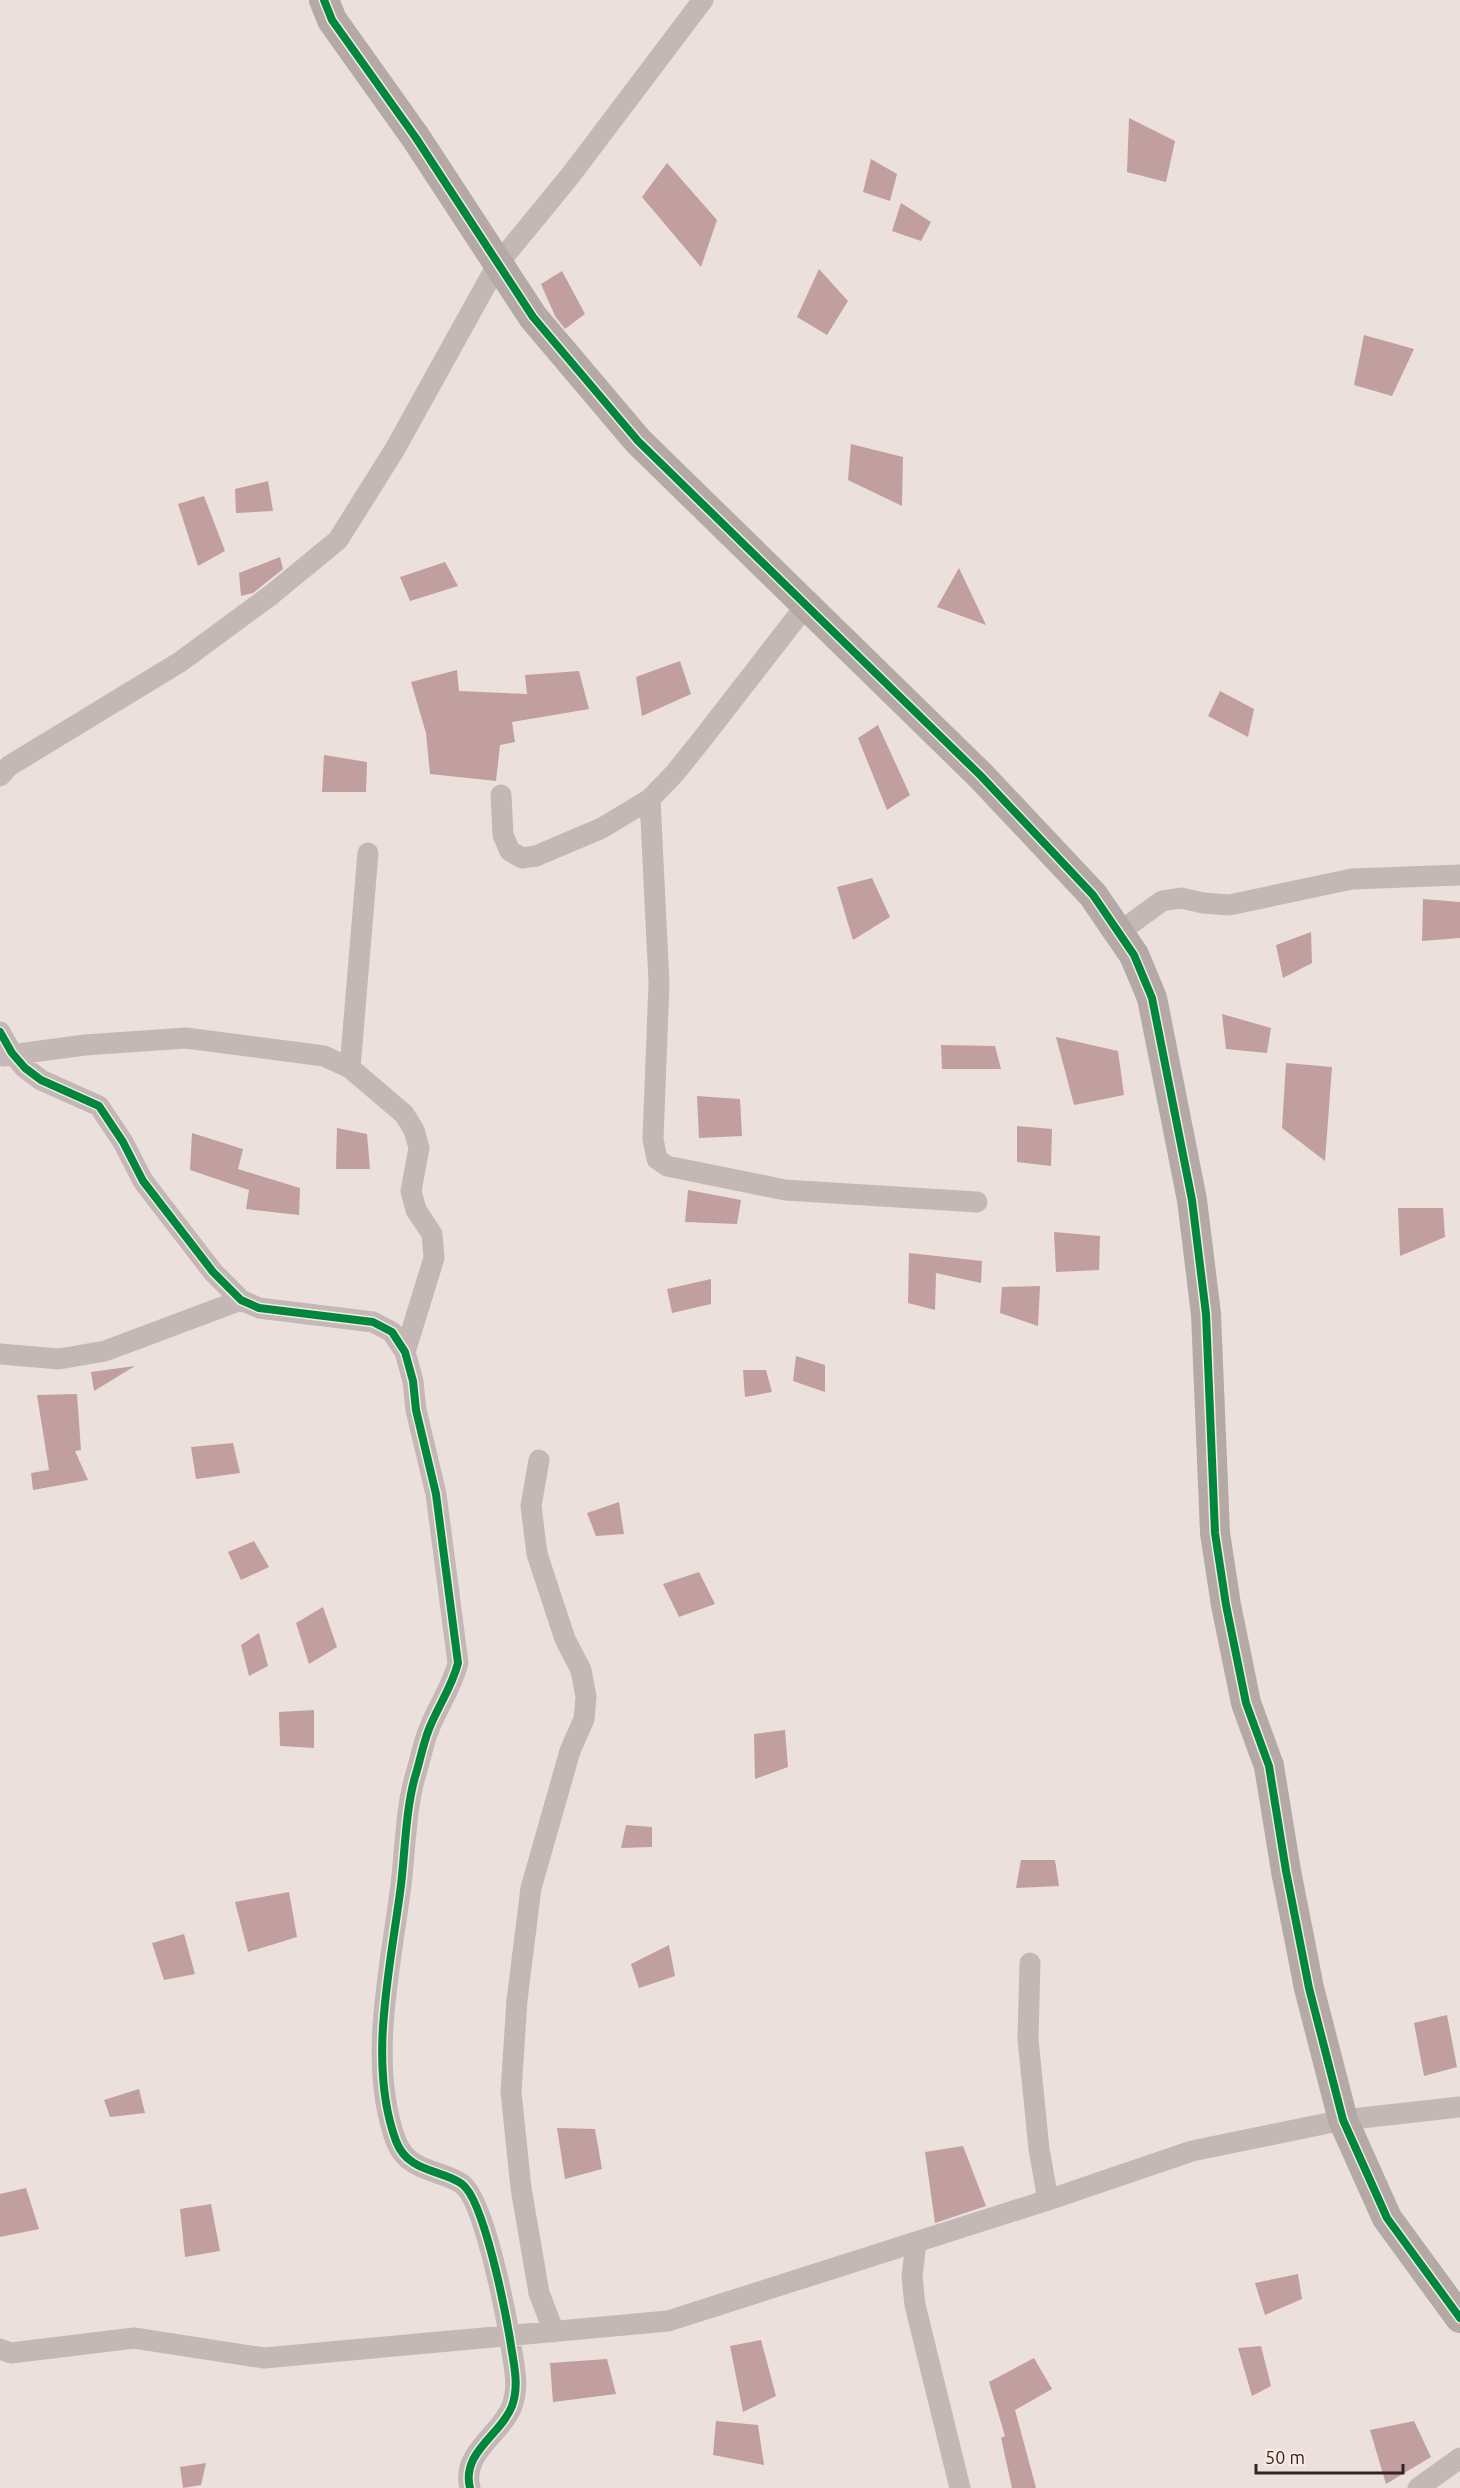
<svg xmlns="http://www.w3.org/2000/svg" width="1460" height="2488" font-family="Ubuntu,sans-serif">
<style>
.building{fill:#c09f9e}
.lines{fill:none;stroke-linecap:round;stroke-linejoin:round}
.street{stroke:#c4b8b6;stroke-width:21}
.secondary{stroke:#b5a9a6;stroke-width:30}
.cycleway-casing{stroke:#fae8e3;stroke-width:11}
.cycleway{stroke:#00873e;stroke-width:8}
</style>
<rect width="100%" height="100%" fill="#ece0dc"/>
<path class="building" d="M1129,118L1175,141L1166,182L1127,172Z
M871,159L897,174L890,201L863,192Z
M667,163L717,220L701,267L642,197Z
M901,203L931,222L921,241L892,231Z
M819,269L848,301L827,335L797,317Z
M562,271L585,314L565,329L555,316L541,284Z
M1364,335L1414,349L1392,396L1354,385Z
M851,444L903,457L902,506L848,480Z
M268,481L273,511L236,513L235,489Z
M204,496L225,551L198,566L178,504Z
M280,557L283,569L253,593L241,596L239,573Z
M445,562L458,586L410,601L400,577Z
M959,568L986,625L937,607Z
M680,661L691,694L642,716L636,677Z
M457,670L459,691L527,694L525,675L579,671L589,709L512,722L515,742L500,745L496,781L430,774L426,733L411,682Z
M1220,691L1254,709L1248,737L1208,716Z
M878,725L910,795L887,810L858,738Z
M324,755L367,762L366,792H322Z
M872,878L890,917L853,940L837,887Z
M1423,899L1460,902V938L1422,941Z
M1311,932L1312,963L1283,978L1276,945Z
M1222,1014L1271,1028L1267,1053L1226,1049Z
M1056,1037L1118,1051L1124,1095L1074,1105Z
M941,1045L995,1046L1001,1069H942Z
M1286,1063L1332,1067L1325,1161L1282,1128Z
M697,1096L740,1099L742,1136L699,1138Z
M1017,1126L1052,1129L1051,1166L1017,1162Z
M337,1128L367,1134L370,1169H336Z
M192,1133L243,1149L238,1169L300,1188L299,1215L246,1209L249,1190L190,1170Z
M688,1190L741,1200L737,1224L685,1222Z
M1398,1208H1443L1445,1237L1400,1256Z
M1054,1232L1100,1236L1099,1270L1056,1272Z
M909,1253L982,1261L981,1283L936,1273L935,1310L908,1303Z
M711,1279V1304L672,1313L667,1289Z
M1040,1286L1038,1326L1000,1313L1002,1287Z
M796,1356L825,1365V1392L793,1381Z
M135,1366L94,1391L91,1372Z
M743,1370H766L772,1392L745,1397Z
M77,1394L81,1450L75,1451L88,1480L33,1490L31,1473L49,1470L37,1395Z
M233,1443L240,1473L196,1479L191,1447Z
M619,1502L624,1534L596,1536L587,1513Z
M254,1541L269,1567L241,1580L228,1552Z
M699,1572L715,1604L679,1617L663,1584Z
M323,1607L337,1647L309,1664L296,1623Z
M259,1633L268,1666L249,1676L241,1645Z
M314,1710V1748L280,1746L279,1712Z
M785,1730L788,1767L755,1779L754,1734Z
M626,1825L652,1827V1847L621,1848Z
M1021,1860H1055L1059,1886L1016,1888Z
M289,1892L297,1937L248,1952L235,1902Z
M184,1934L195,1974L164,1980L152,1943Z
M669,1945L675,1976L639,1988L631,1964Z
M1447,2015L1457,2067L1424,2076L1414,2023Z
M139,2089L145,2113L110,2117L104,2100Z
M557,2128L595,2129L602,2169L565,2179Z
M963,2146L986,2206L935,2223L925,2152Z
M26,2188L39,2229L0,2237V2194Z
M211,2204L220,2251L185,2257L180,2209Z
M1298,2274L1302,2299L1265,2315L1255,2283Z
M761,2340L776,2396L743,2412L730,2346Z
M1261,2346L1271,2386L1252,2396L1238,2348Z
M1034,2358L1052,2389L1015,2410L1036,2488H1012L1001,2438L1005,2436L989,2382Z
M607,2359L616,2394L553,2402L550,2363Z
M716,2421L758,2425L764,2465L713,2455Z
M1414,2421L1431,2457L1386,2484L1370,2430Z
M206,2463L201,2485L183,2488L180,2467Z"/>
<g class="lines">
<path class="street" d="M0,776L9,766L180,662L271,595L338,540L395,449L497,265L570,176L703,0
M501,795L503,835L510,851L522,858L536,856L602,828L650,799L675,773L703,738L807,604
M650,799L659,983L653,1139L657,1159L667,1166L785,1190L977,1202
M1118,933L1162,901L1181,898L1203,903L1229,905L1352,879L1460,875
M0,1032L12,1053L25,1068L41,1080L99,1106L123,1142L143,1181L213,1272L241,1300L259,1308L373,1322L392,1332L405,1352L413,1381L416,1410L436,1494L458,1663C452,1687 438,1706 429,1729C423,1744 420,1761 415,1777C406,1808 405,1851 401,1885C391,1965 367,2063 396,2141C408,2173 441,2169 462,2184C484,2200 505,2310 510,2339C513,2362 520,2384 512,2406C501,2435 461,2452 470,2488
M3,1056L85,1045L186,1038L324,1056L350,1068L404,1114L414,1130L419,1148L411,1191L416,1210L432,1234L434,1258L405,1352
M350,1068L368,853
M0,1354L59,1359L105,1351L241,1300
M539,1460L531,1506L537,1554L565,1639L581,1670L586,1697L584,1719L570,1751L531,1888L517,2000L511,2092L521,2188L539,2293L554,2332
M1030,1963L1028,2039L1039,2149L1048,2200
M916,2243L912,2276L915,2305L960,2488
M0,2349L11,2353L134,2338L264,2358L668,2321L1048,2200L1192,2151L1343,2120L1460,2107
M1418,2488L1460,2458"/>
<path class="secondary" d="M324,0L332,20L416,138L533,317L638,441L981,776L1093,895L1134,955L1152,998L1192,1200L1206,1314L1215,1533L1226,1605L1246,1703L1269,1766L1286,1871L1309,1988L1343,2120L1387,2218L1460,2318"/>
<g class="cycleway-casing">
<path id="cycleway" d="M324,0L332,20L416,138L533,317L638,441L981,776L1093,895L1134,955L1152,998L1192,1200L1206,1314L1215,1533L1226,1605L1246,1703L1269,1766L1286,1871L1309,1988L1343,2120L1387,2218L1460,2318
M0,1032L12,1053L25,1068L41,1080L99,1106L123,1142L143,1181L213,1272L241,1300L259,1308L373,1322L392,1332L405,1352L413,1381L416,1410L436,1494L458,1663C452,1687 438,1706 429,1729C423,1744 420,1761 415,1777C406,1808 405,1851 401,1885C391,1965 367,2063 396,2141C408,2173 441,2169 462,2184C484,2200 505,2310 510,2339C513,2362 520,2384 512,2406C501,2435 461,2452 470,2488"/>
</g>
<use href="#cycleway" class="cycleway"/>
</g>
<path d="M1256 2464v9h147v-9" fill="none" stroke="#342525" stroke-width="3"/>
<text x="1265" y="2464" font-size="18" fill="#342525" stroke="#fae8e3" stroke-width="4.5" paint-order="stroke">50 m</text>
</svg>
